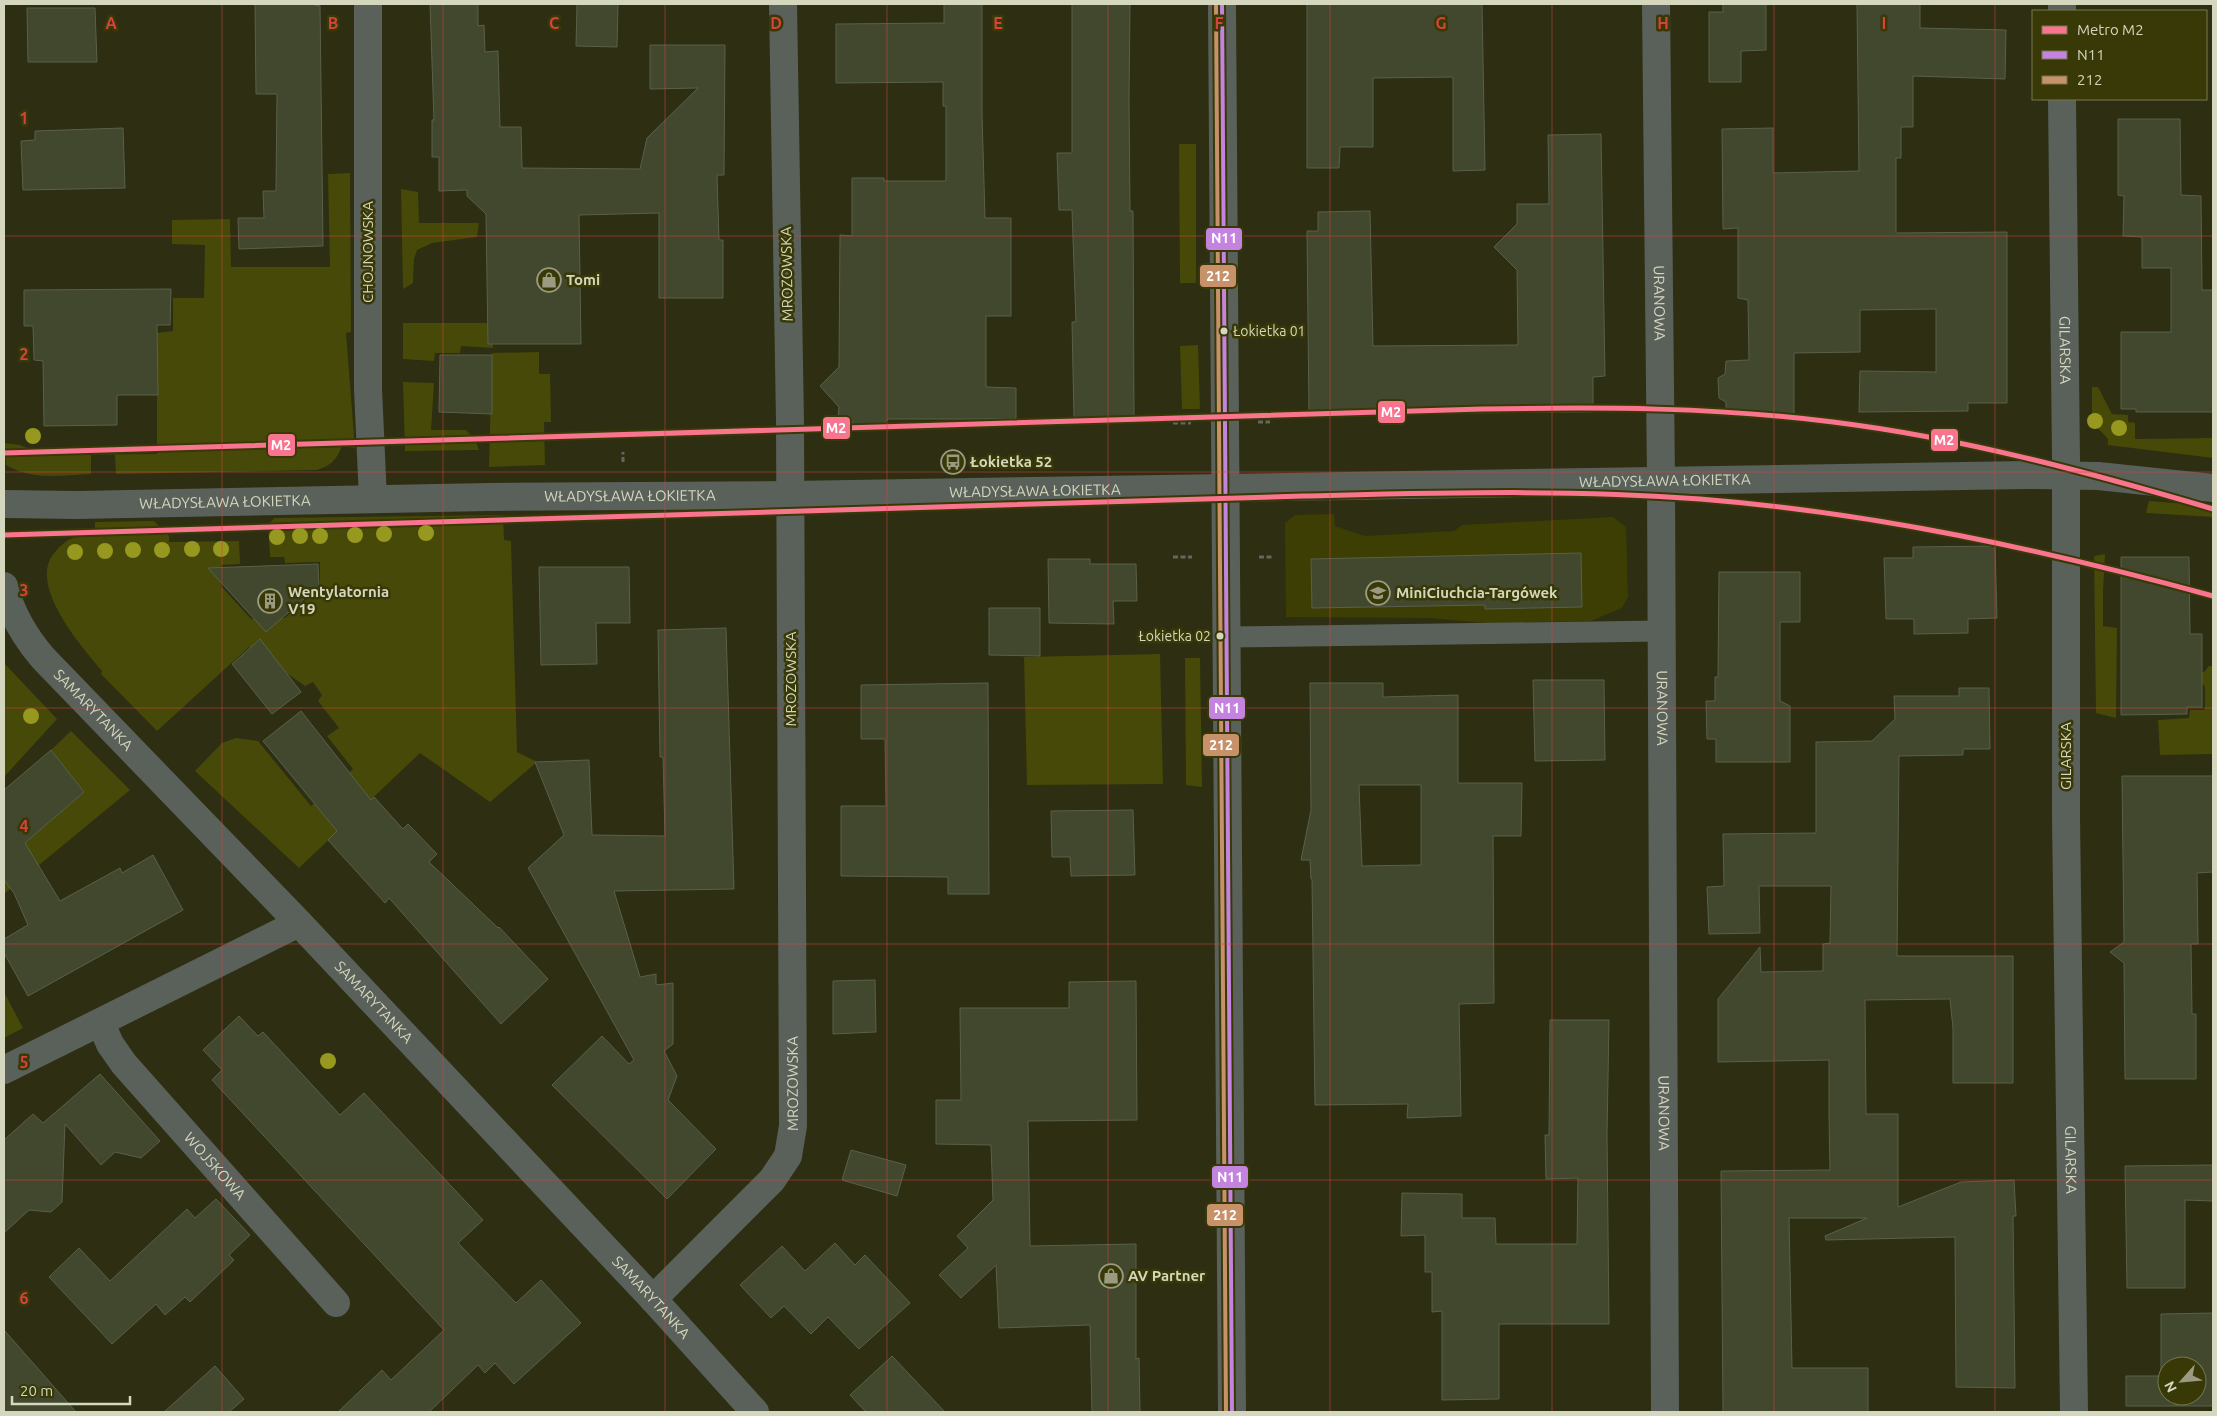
<svg xmlns="http://www.w3.org/2000/svg" width="2217" height="1416" font-family="Ubuntu,sans-serif">
<style>
.built{fill:#3d3e04}
.green{fill:#474908}
.building{fill:#41482e;stroke:#5b604b;fill-rule:evenodd}
.lines{fill:none;stroke-linecap:round;stroke-linejoin:round}
.path{stroke:#63675d;stroke-width:3;stroke-dasharray:5 2.5;stroke-linecap:butt}
.service{stroke:#5a615a;stroke-width:21}
.minor{stroke:#5a615a;stroke-width:28}
.tertiary{stroke:#5a615a;stroke-width:28}
.bus-1-casing{stroke:#383907;stroke-width:8}
.bus-2-casing{stroke:#383907;stroke-width:8}
.bus-1{stroke:#c483df;stroke-width:4}
.bus-2{stroke:#c7916a;stroke-width:4}
.metro-1-casing{stroke:#383907;stroke-width:9}
.metro-1{stroke:#f9748e;stroke-width:5}
.tree{fill:#96981f}
.grid{fill:none;stroke:#d6423e;stroke-width:1;stroke-opacity:0.55}
.bus-dot{fill:#d4d6bd;stroke:#383907;stroke-width:2}
.labels{text-anchor:middle;stroke-width:5;stroke-linejoin:round;paint-order:stroke}
.bus-label{font-size:14px;fill:#d4d6bd;stroke:#383907;text-anchor:start}
.street-label{font-size:15px;fill:#d4d6bd;stroke:#383907}
.poi-label{font-size:15px;font-weight:bold;fill:#d4d6bd;stroke:#383907;text-anchor:start}
.grid-label{font-size:16px;text-anchor:middle;font-weight:bold;fill:#d6423e;stroke:#383907;stroke-width:5;stroke-linejoin:round;paint-order:stroke}
.line-badge{stroke:#383907;stroke-width:2}
.badge-label{font-size:14px;text-anchor:middle;font-weight:bold;fill:#fff}
</style>
<rect width="100%" height="100%" fill="#2d2e12"/>
<path class="built" d="M1334,514L1335,526L1365,536L1454,531L1462,525L1613,517L1626,527L1628,597L1622,608L1591,621L1486,623L1429,618L1286,617L1285,523L1295,515Z"/>
<path class="green" d="M1179,144H1196V283H1180Z
M350,173L351,332L346,333L355,448L342,446C337,459 331,466 317,470L116,474L115,455H91V474C62,475 32,481 6,465L4,443L20,445L44,455L157,454V333L173,331V298H204L205,245L172,244V220L230,219L231,267H330L328,174Z
M401,189L418,192L419,223H479L477,237L432,243L417,250L414,259L413,283L403,289Z
M403,323H492L493,348L461,346L460,353H435L434,361L403,359Z
M1198,345L1200,409H1182L1180,346Z
M539,352V374H550L551,422H544L545,465L489,467L492,353Z
M403,382L434,383L431,430H466L476,441L479,450L405,451Z
M2092,387H2098L2112,414L2128,415V422L2135,423V439L2213,438V458L2108,445V439L2092,422Z
M2149,501L2213,506V517L2146,513Z
M503,515L504,540L511,541L517,752L537,762L490,802L420,753L299,868L195,771L222,743L236,738L258,741L311,806L353,769L327,736L339,728L318,701L322,695L313,682L305,686L249,647L157,731L101,674L102,671C82,647 26,584 55,552C69,536 74,537 95,535V522L154,521L169,536V542L239,541L240,564L221,565V586L251,619L285,618L320,587V562L285,563L284,557H270L268,526L274,518Z
M2105,554L2103,592V626L2117,628L2116,718L2096,713L2094,556Z
M1160,654L1163,784L1027,785L1024,657Z
M1185,658H1200L1202,787L1186,785Z
M4,663L57,719L4,777Z
M2209,666H2213V754L2160,755L2158,720L2189,718L2190,710H2205V687L2197,674L2204,672Z
M71,731L130,790L4,894V880L34,858L25,843L84,792L51,750Z
M4,992L23,1028L4,1038Z"/>
<path class="building" d="M255,4H314V5L320,6L323,246L239,249L238,218H264L263,191H276L277,94H256Z
M430,4H478V26L484,25L485,52L498,51L500,127H521L522,168L640,169L647,138L698,88L650,89V45H725L724,175H717L719,240H723V298H659V213L579,215L581,344H488L486,214L467,196V190L439,191V157H432V120H434Z
M577,4H618L617,47L576,46Z
M944,4H982V114L985,218H1011V316H986V387L1016,388V419H888L878,429H859L848,418H838L839,407L820,386L839,367L840,235L852,236V178H884V181H946V106H943V82L836,83V24L944,23Z
M1072,4H1130L1129,99L1130,211H1133L1134,417L1074,418L1072,322H1076L1072,210H1059L1057,153H1072Z
M1307,4H1482L1485,170L1453,171V77L1373,78V147H1340L1339,168H1307Z
M1723,4H1766V50L1741,51V82H1709V12H1723Z
M1857,4H1920V28L2006,30L2005,79L1913,76V127H1901V158H1896V233L2007,232V403H1968V411L1859,412L1860,371L1936,372V309L1860,310V352L1794,353V414L1726,415V402L1719,398L1718,378L1725,374L1726,361L1749,360L1748,300L1738,298V228L1723,229L1722,129L1773,128V173L1859,171Z
M27,8H95L97,62H28Z
M2118,119H2180L2181,195L2201,196L2202,290H2213V412H2136V409H2121V332H2171V268H2142V237L2123,236L2124,196L2118,195Z
M123,128L125,188L23,190L21,141L35,140V131Z
M1601,134L1605,376L1593,377V412L1309,414L1307,231H1318V212L1370,211L1373,346L1518,345L1517,270L1494,247L1517,224V204H1549L1548,135Z
M171,289L170,325H157L158,395H117V425L44,426L43,361L34,360L33,326H24V290Z
M440,355H492V414L439,412Z
M1995,546L1997,618L1968,619V633L1914,634V619H1886L1884,558H1913V547Z
M1581,553L1582,607L1485,609V605L1312,608L1311,559Z
M2121,557H2189L2190,634H2202V707H2187V714L2121,715Z
M1048,559H1090V564H1136L1137,601H1113L1114,624L1049,623Z
M318,564L319,586L266,632L208,568Z
M539,567H629L630,623H596L597,664L541,665Z
M1719,572H1800V622H1780V701L1790,706V762H1716V739H1707L1706,701H1715V677H1718Z
M989,608H1040V656L989,655Z
M726,628L734,889L614,891L640,977L656,974V985L673,983V1044L664,1051L677,1076L668,1100L716,1149L667,1199L552,1085L602,1036L629,1064L634,1060L528,868L564,835L535,762L589,760L592,835L665,836L663,757H660L658,630Z
M260,639L301,692L272,714L232,664Z
M1533,680H1604L1605,760L1535,761Z
M988,683L989,894H948V877L841,876V806H886L885,739H861V685Z
M1310,683H1383V697L1458,695V783H1522L1521,836H1493L1494,1003L1459,1004L1461,1116L1407,1118L1408,1104L1315,1105L1312,879H1311L1310,860H1301L1311,810ZM1359,785H1421V865L1362,866Z
M1959,688H1989L1990,749H1963V755L1899,756L1897,956H2013V1083H1953V1028L1950,999L1865,1000L1866,1114H1898V1207L1961,1182L2014,1180L2016,1216H2013L2015,1388L1956,1387L1955,1237L1826,1240L1825,1236L1867,1218H1789L1792,1368H1868V1412H1723L1721,1171L1830,1170L1829,1113V1060L1718,1062V999L1760,947L1761,972L1823,971V944L1830,943L1831,886H1759L1760,933L1709,934L1707,887L1724,886L1723,834L1816,833V742L1872,741L1895,719L1894,696H1959Z
M301,711L371,800L374,797L403,829L408,824L437,854L429,862L498,928L499,927L548,979L501,1024L389,898L385,903L328,840L337,831L263,741Z
M51,750L84,792L25,843L60,901L120,868L122,873L153,855L183,910L28,996L4,953V939L28,925L14,893L4,880V790Z
M2122,776H2213V872L2197,873L2198,944H2191L2192,1014H2196V1079H2125L2124,963L2110,952L2124,942Z
M1133,810L1135,875L1071,876L1070,857H1052L1051,811Z
M875,980L876,1032L833,1034V981Z
M1136,981L1137,1120L1028,1121L1030,1246L1136,1244V1359L1139,1358L1140,1412H1092L1090,1325L999,1328L996,1265L961,1298L939,1275L968,1248L957,1236L993,1200L991,1145L936,1144V1100H961L960,1008H1069V982Z
M239,1016L258,1036L263,1032L340,1115L364,1093L483,1220L458,1243L516,1303L541,1280L581,1323L514,1384L495,1363L485,1373L478,1365L429,1412H338L382,1370L391,1380L444,1330L212,1080L222,1070L203,1050Z
M1550,1020H1609L1607,1135L1609,1324H1499V1399L1442,1400V1311L1432,1312V1272H1425V1235L1401,1236L1402,1193L1462,1194V1218H1495L1496,1244H1577L1578,1178L1546,1179L1545,1135H1549Z
M100,1074L160,1141L141,1158L115,1152L101,1165L65,1124L62,1202L51,1212L29,1210L4,1233V1140L33,1114L43,1123Z
M851,1150L906,1165L897,1196L842,1180Z
M2213,1165V1201L2185,1200V1288H2127L2125,1166Z
M216,1199L250,1235L229,1255L234,1260L190,1302L185,1297L165,1315L156,1304L112,1344L49,1277L79,1248L110,1281L187,1209L195,1218Z
M835,1243L855,1265L865,1255L910,1303L859,1349L828,1317L811,1334L784,1306L771,1318L740,1285L782,1246L805,1271Z
M2213,1313V1406H2126V1376H2161V1314ZM2167,1366H2197V1396H2167Z
M4,1330L76,1412H4Z
M892,1356L945,1412H866L850,1395Z
M215,1366L244,1399L229,1412H164Z"/>
<g class="lines">
<path class="path" d="M1258,422H1270
M1173,423H1191
M623,462V452
M1173,557H1192
M1259,557H1272"/>
<path class="service" d="M1227,637L1662,631"/>
<g class="minor">
<path d="M368,4V389L373,499"/>
<path id="s1" d="M1656,4L1661,480L1665,1412"/>
<path d="M2062,4V11"/>
<path id="s2" d="M2062,99L2066,459V818L2074,1412"/>
<path id="s3" d="M4,504L77,505L489,497L790,495L2026,475L2098,476L2213,488"/>
<path id="s4" d="M4,586C11,613 25,637 43,658L299,923L653,1299L755,1412"/>
<path id="s5" d="M101,1023L110,1044L124,1064L336,1303"/>
<path d="M4,1070L299,923"/>
<path id="s6" d="M653,1299L772,1180L788,1156L793,1126L790,422L783,4"/>
</g>
<path class="tertiary" d="M1222,4L1232,1412"/>
<g class="bus-1-casing">
<path id="bus-1" d="M1222,4L1232,1412"/>
</g>
<g class="bus-2-casing">
<path id="bus-2" d="M1216,4L1226,1412"/>
</g>
<use href="#bus-1" class="bus-1"/>
<use href="#bus-2" class="bus-2"/>
<g class="metro-1-casing">
<path id="metro-1" d="M4,453L1482,409C1599,407 1717,407 1833,422C1962,438 2088,472 2213,509
M4,535L1303,496C1435,493 1568,489 1700,499C1875,513 2045,550 2213,596"/>
</g>
<use href="#metro-1" class="metro-1"/>
</g>
<g class="tree">
<circle cx="2095" cy="421" r="8"/>
<circle cx="2119" cy="428" r="8"/>
<circle cx="33" cy="436" r="8"/>
<circle cx="426" cy="533" r="8"/>
<circle cx="384" cy="534" r="8"/>
<circle cx="355" cy="535" r="8"/>
<circle cx="300" cy="536" r="8"/>
<circle cx="320" cy="536" r="8"/>
<circle cx="277" cy="537" r="8"/>
<circle cx="192" cy="549" r="8"/>
<circle cx="221" cy="549" r="8"/>
<circle cx="133" cy="550" r="8"/>
<circle cx="162" cy="550" r="8"/>
<circle cx="105" cy="551" r="8"/>
<circle cx="75" cy="552" r="8"/>
<circle cx="31" cy="716" r="8"/>
<circle cx="328" cy="1061" r="8"/>
</g>
<path class="grid" d="M222,4V1412M443,4V1412M665,4V1412M887,4V1412M1108,4V1412M1330,4V1412M1552,4V1412M1774,4V1412M1995,4V1412M4,236H2213M4,472H2213M4,708H2213M4,944H2213M4,1180H2213"/>
<defs>
<g id="shop-ring" transform="scale(1.25)"><circle r="9.5" fill="#383907" stroke="#9a9b81" stroke-width="1.5"/><path d="M-5-2.5h2.3a2.7 3.5 0 0 1 5.4 0H5L5.5 6h-11ZM-1.5-2.5h3a1.5 2.3 0 0 0-3 0Z" fill="#9a9b81"/></g>
<g id="bus-ring" transform="scale(1.25)"><circle r="9.5" fill="#383907" stroke="#9a9b81" stroke-width="1.5"/><path d="M-5-6H5V4H4V6H2V4H-2V6H-4V4H-5ZM-3.5-4V0h7V-4ZM-3.5 1.2v1.5H-2V1.2ZM2 1.2v1.5H3.5V1.2Z" fill="#9a9b81"/></g>
<g id="school-ring" transform="scale(1.25)"><circle r="9.5" fill="#383907" stroke="#9a9b81" stroke-width="1.5"/><path d="M0-5L7-2L0 1L-7-2ZM-4 1L0 2.5L4 1V4Q0 6-4 4Z" fill="#9a9b81"/></g>
<g id="building-ring" transform="scale(1.25)"><circle r="9.5" fill="#383907" stroke="#9a9b81" stroke-width="1.5"/><path d="M-4-6H4V6H1V3H-1V6H-4ZM-2.5-4.3h1.7v1.8h-1.7ZM.8-4.3h1.7v1.8H.8ZM-2.5-1h1.7V.8h-1.7ZM.8-1h1.7V.8H.8Z" fill="#9a9b81"/></g>
</defs>
<g fill-rule="evenodd">
<use href="#shop-ring" x="549" y="280"/>
<use href="#bus-ring" x="953" y="462"/>
<use href="#school-ring" x="1378" y="593"/>
<use href="#building-ring" x="270" y="601"/>
<use href="#shop-ring" x="1111" y="1276"/>
</g>
<g class="bus-dot">
<circle cx="1224" cy="331" r="4.5"/>
<circle cx="1220" cy="636" r="4.5"/>
</g>
<g class="labels">
<g class="bus-label">
<text x="1233" y="336">Łokietka 01</text>
<text x="1211" y="641" text-anchor="end">Łokietka 02</text>
</g>
<g class="street-label">
<text transform="translate(368 252) rotate(-90)" y="5">CHOJNOWSKA</text>
<text transform="translate(787 274) rotate(-91)" y="5">MROZOWSKA</text>
<text dy="5" stroke="none"><textPath href="#s1" startOffset="299">URANOWA</textPath></text>
<text dy="5" stroke="none"><textPath href="#s2" startOffset="251">GILARSKA</textPath></text>
<text dy="5" stroke="none"><textPath href="#s3" startOffset="1661">WŁADYSŁAWA ŁOKIETKA</textPath></text>
<text dy="5" stroke="none"><textPath href="#s3" startOffset="1031">WŁADYSŁAWA ŁOKIETKA</textPath></text>
<text dy="5" stroke="none"><textPath href="#s3" startOffset="626">WŁADYSŁAWA ŁOKIETKA</textPath></text>
<text dy="5" stroke="none"><textPath href="#s3" startOffset="221">WŁADYSŁAWA ŁOKIETKA</textPath></text>
<text transform="translate(791 679) rotate(-90)" y="5">MROZOWSKA</text>
<text dy="5" stroke="none"><textPath href="#s1" startOffset="704">URANOWA</textPath></text>
<text dy="5" stroke="none"><textPath href="#s4" startOffset="155">SAMARYTANKA</textPath></text>
<text transform="translate(2066 756) rotate(-90)" y="5">GILARSKA</text>
<text dy="5" stroke="none"><textPath href="#s4" startOffset="560">SAMARYTANKA</textPath></text>
<text dy="5" stroke="none"><textPath href="#s6" startOffset="270">MROZOWSKA</textPath></text>
<text dy="5" stroke="none"><textPath href="#s1" startOffset="1109">URANOWA</textPath></text>
<text dy="5" stroke="none"><textPath href="#s2" startOffset="1061">GILARSKA</textPath></text>
<text dy="5" stroke="none"><textPath href="#s5" startOffset="184">WOJSKOWA</textPath></text>
<text dy="5" stroke="none"><textPath href="#s4" startOffset="965">SAMARYTANKA</textPath></text>
</g>
<g class="poi-label">
<text x="566" y="285">Tomi</text>
<text x="970" y="467">Łokietka 52</text>
<text x="288" y="597">Wentylatornia<tspan x="288" dy="17">V19</tspan></text>
<text x="1396" y="598">MiniCiuchcia-Targówek</text>
<text x="1128" y="1281">AV Partner</text>
</g>
</g>
<g class="grid-label">
<text x="111" y="29">A</text>
<text x="333" y="29">B</text>
<text x="554" y="29">C</text>
<text x="776" y="29">D</text>
<text x="998" y="29">E</text>
<text x="1219" y="29">F</text>
<text x="1441" y="29">G</text>
<text x="1663" y="29">H</text>
<text x="1884" y="29">I</text>
<text x="24" y="124">1</text>
<text x="24" y="360">2</text>
<text x="24" y="596">3</text>
<text x="24" y="832">4</text>
<text x="24" y="1068">5</text>
<text x="24" y="1304">6</text>
</g>
<g class="line-badge">
<rect x="1205" y="227" width="38" height="24" rx="5" fill="#c483df"/>
<rect x="1199" y="264" width="38" height="24" rx="5" fill="#c7916a"/>
<rect x="1377" y="400" width="29" height="24" rx="5" fill="#f9748e"/>
<rect x="822" y="416" width="29" height="24" rx="5" fill="#f9748e"/>
<rect x="1930" y="428" width="29" height="24" rx="5" fill="#f9748e"/>
<rect x="267" y="433" width="29" height="24" rx="5" fill="#f9748e"/>
<rect x="1208" y="696" width="38" height="24" rx="5" fill="#c483df"/>
<rect x="1202" y="733" width="38" height="24" rx="5" fill="#c7916a"/>
<rect x="1211" y="1165" width="38" height="24" rx="5" fill="#c483df"/>
<rect x="1206" y="1203" width="38" height="24" rx="5" fill="#c7916a"/>
</g>
<g class="badge-label">
<text x="1224" y="243">N11</text>
<text x="1218" y="281">212</text>
<text x="1391" y="417">M2</text>
<text x="836" y="433">M2</text>
<text x="1944" y="445">M2</text>
<text x="281" y="450">M2</text>
<text x="1227" y="713">N11</text>
<text x="1221" y="750">212</text>
<text x="1230" y="1182">N11</text>
<text x="1225" y="1220">212</text>
</g>
<rect width="2217" height="1416" fill="none" stroke="#d4d6bd" stroke-width="10"/>
<rect x="2032" y="10" width="175" height="90" fill="#383907" stroke="#767850"/>
<rect x="2042" y="26" width="25" height="8" fill="#f9748e" stroke="#767850"/>
<text x="2077" y="35" font-size="15" fill="#d4d6bd">Metro M2</text>
<rect x="2042" y="51" width="25" height="8" fill="#c483df" stroke="#767850"/>
<text x="2077" y="60" font-size="15" fill="#d4d6bd">N11</text>
<rect x="2042" y="76" width="25" height="8" fill="#c7916a" stroke="#767850"/>
<text x="2077" y="85" font-size="15" fill="#d4d6bd">212</text>
<g transform="translate(2182 1381) rotate(243)"><circle r="24" fill="#383907" stroke="#767850"/>
<path d="M0-4L9 19L0 12L-9 19Z" fill="#9a9b81"/>
<text y="-8" font-size="14" font-weight="bold" text-anchor="middle" fill="#d4d6bd">N</text>
</g>
<path d="M12 1396v8h118v-8" fill="none" stroke="#d4d6bd" stroke-width="2.5"/>
<text x="20" y="1396" font-size="15" fill="#d4d6bd" stroke="#383907" stroke-width="4" paint-order="stroke">20 m</text>
</svg>
